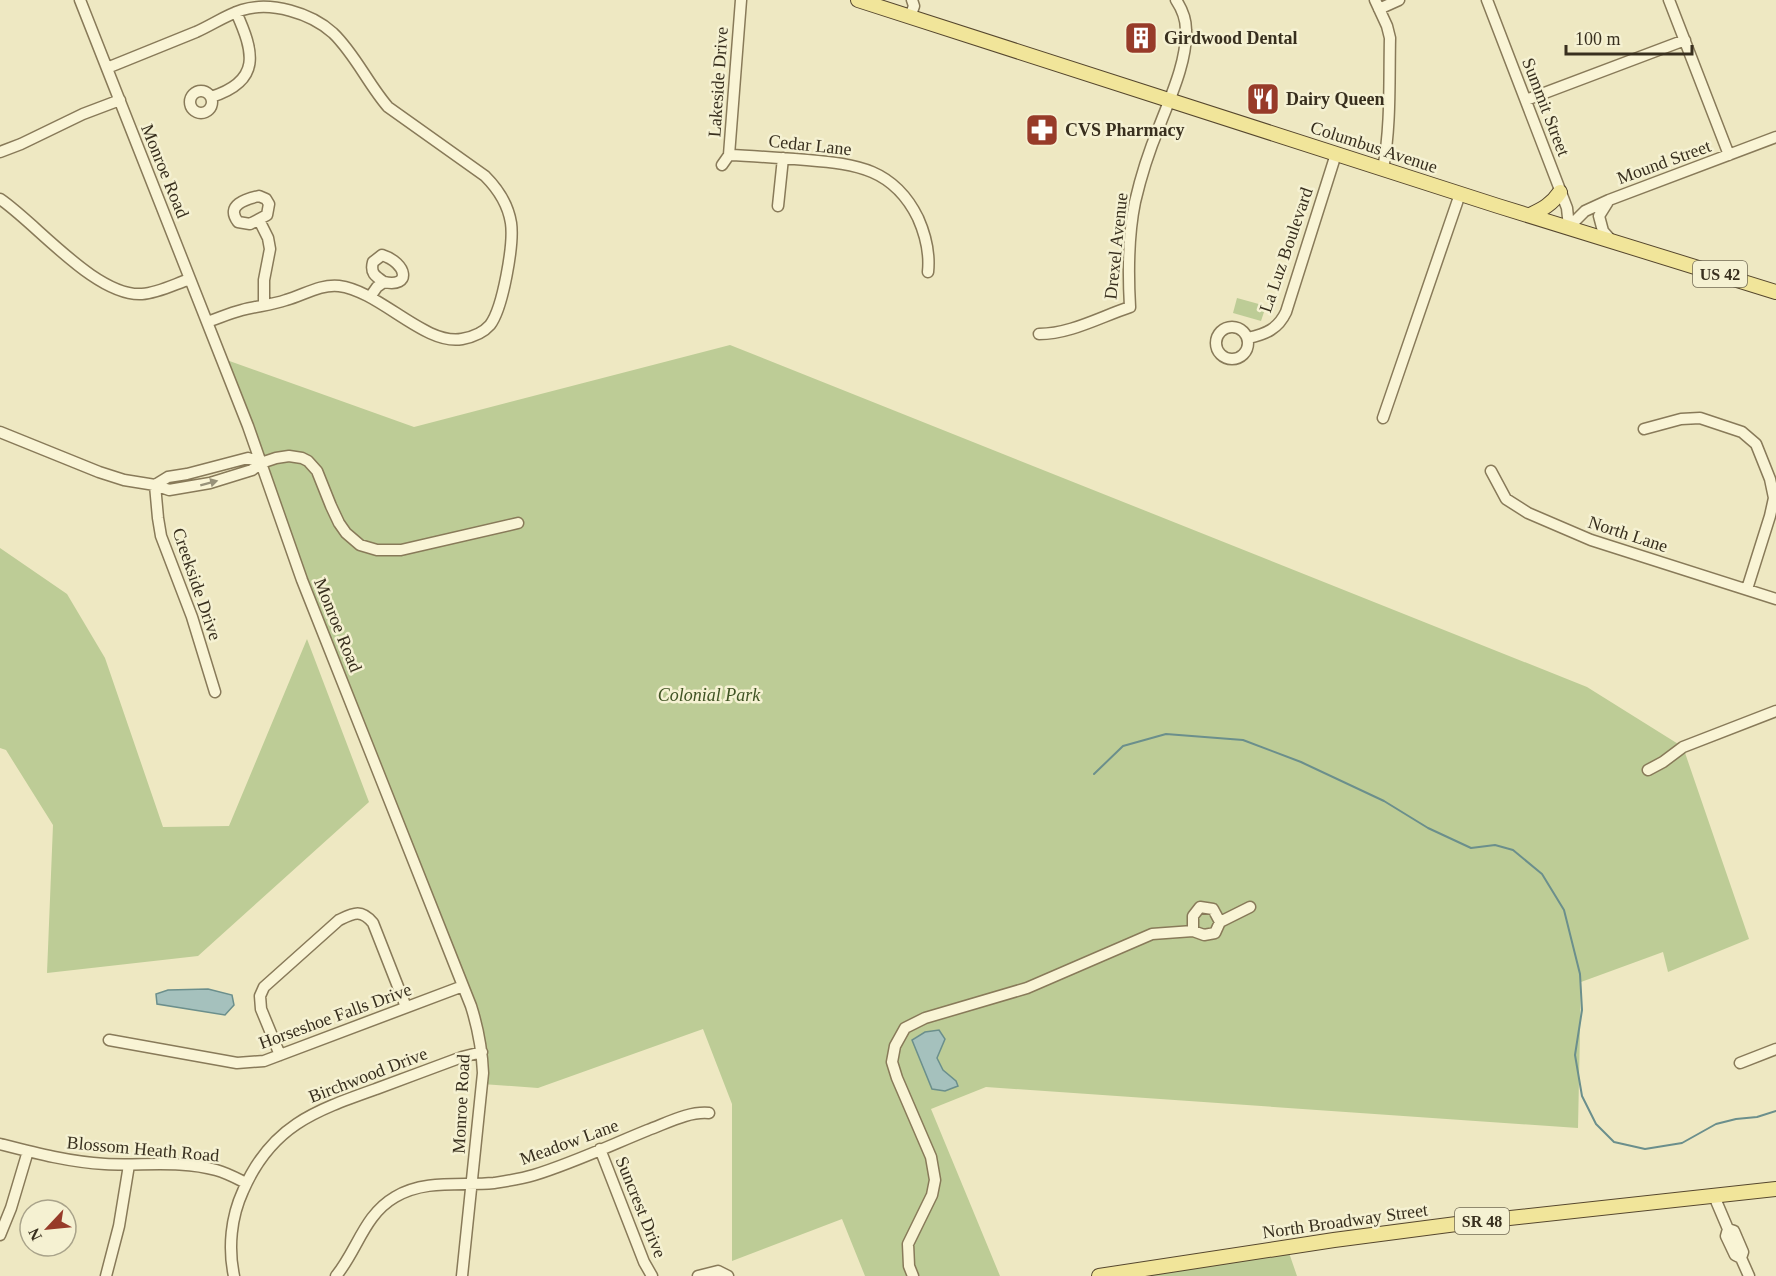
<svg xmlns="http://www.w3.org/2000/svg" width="1776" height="1276" font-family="Georgia,serif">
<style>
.green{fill:#bdcc96}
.water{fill:#a5c1bd;stroke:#6b8f8c;stroke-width:1.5}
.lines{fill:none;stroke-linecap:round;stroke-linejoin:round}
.stream{stroke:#6b8f8c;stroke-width:2}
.minor-casing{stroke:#887a59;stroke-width:13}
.major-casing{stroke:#56472e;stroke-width:16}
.minor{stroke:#f9f4d5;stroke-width:10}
.major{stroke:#f1e59a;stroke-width:14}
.oneway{fill:#98927a}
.labels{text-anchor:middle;stroke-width:5;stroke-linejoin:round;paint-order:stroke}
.shield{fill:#f5f1d2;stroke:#716954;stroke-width:1.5}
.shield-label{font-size:16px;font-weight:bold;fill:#382f1e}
.poi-label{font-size:18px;font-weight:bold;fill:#382f1e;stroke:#f5f1d2;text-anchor:start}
.street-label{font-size:18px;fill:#382f1e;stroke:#f5f1d2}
.park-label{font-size:18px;font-style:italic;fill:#405424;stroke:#f5f1d2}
</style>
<rect width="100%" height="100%" fill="#eee8c2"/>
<path class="green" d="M1237,298L1266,306L1261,321L1233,313Z
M730,345L1587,687L1683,747L1749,939L1668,972L1663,952L1581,982L1578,1128L986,1087L931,1109L1000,1276H865L842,1219L732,1261V1104L703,1029L538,1088L482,1084L478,1030L221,358L414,427Z
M0,548L67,594L105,658L163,827L229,826L307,639L369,802L198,956L47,973L53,825L6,750L0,748Z
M1287,1247L1297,1276H1099Z"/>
<path class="water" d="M208,989L232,995L234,1005L225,1015L157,1004L156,994L168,990Z
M939,1030L945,1039L937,1058L943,1070L956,1081L958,1086L945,1091L932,1089L912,1040L925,1032Z"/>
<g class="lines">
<path class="stream" d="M1094,774L1123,746L1166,734L1243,740L1301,762L1384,801L1428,828L1471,848L1495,845L1513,850L1542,874L1564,910L1580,974L1582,1010L1575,1055L1582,1096L1596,1124L1614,1142L1645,1149L1682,1143L1716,1124L1736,1119L1757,1117L1776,1111"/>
<g class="minor-casing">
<path id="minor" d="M80,0L248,426L302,580L471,1006C478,1028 482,1049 483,1073L462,1276
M1375,0L1387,26L1390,38C1389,82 1391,126 1383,169
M1487,0L1567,208L1569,227
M1669,0L1729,155
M1379,9L1399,0
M910,17L914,6L912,0
M107,68C137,56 167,44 196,32C212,25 226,15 242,10C271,1 311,13 333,33C355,54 368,84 388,107L485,176C498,189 508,204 511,223C514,244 503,308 490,325C483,333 473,337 462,339C425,346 380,291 339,286C320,284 304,295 286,300C272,305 257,306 242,310C230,313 219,318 207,322
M190 102a11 11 0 1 1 22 0a11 11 0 1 1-22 0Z
M211,97C262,81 254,52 236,12
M1526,100L1685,40
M0,152L21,144L83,114L120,100
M729,155C755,156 781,158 807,160C857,164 894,169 918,218C926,236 930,253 928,272
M722,165L729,155L741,0
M259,196L266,199L269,204L267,215L250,224L238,222C225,205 246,199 259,196Z
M0,199C37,224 96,297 142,294C158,293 175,284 190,279
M1609,200L1599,216L1603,231L1611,240
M778,206L783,158
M259,220L268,238L270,249L264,280V305
M1569,227L1585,211L1609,200L1776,137
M370,297L377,287L384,282C412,288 407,263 382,255L373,262C370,273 375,276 384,282
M1216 343a16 16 0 1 1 32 0a16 16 0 1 1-32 0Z
M1039,334C1070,334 1100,317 1130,307C1128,272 1128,236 1135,202C1141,176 1149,151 1159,127C1170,98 1187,62 1186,30C1186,19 1182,9 1176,0
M1248,338C1266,334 1278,329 1286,312L1336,154
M1383,418L1460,194
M1644,429L1681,419L1700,418L1742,432L1756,444L1770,479L1774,498L1770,516L1747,589
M0,432L99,472L124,480L155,485L169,490L210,483L252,470L261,463L276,458L289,456L302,458L308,461L317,471L331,506L339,523L346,533L360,545L377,550H401L518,523
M1491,471L1506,499L1528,513L1591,540L1776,599
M155,485L158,518L161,536L192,617L215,692
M155,485L168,477L187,474L248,458L261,463
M1648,770L1663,762L1683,747L1776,711
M1220,922L1250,907
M109,1040L237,1063L264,1061L463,986
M280,1055L261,1009L260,996L264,987L339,920C354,913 361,909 373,923L406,1007
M1740,1063L1776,1049
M0,1144C35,1153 69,1162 105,1164C141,1166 181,1160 216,1170C227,1173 236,1178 246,1183
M600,1149L644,1262L652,1276
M1714,1196L1728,1229L1734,1231L1743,1252L1741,1258
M1728,1229L1726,1236L1735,1255L1741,1258L1749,1276
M0,1235L11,1208L28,1151
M106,1276L119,1226L129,1165
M234,1276C228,1248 231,1217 243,1191C271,1126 314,1111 376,1089C405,1078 433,1068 462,1057L482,1052
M336,1276C358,1249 364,1215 395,1197C425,1179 461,1186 494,1183C507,1181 521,1179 534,1175C573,1163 611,1145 648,1130C667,1123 689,1111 709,1113
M698,1276L718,1271L728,1276
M913,1276L909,1266L908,1244L932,1195L935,1180L931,1157L897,1078L892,1062L895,1046L905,1028L925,1018L1027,988L1152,934L1193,931L1204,935L1215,933L1220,922L1213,909L1200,907L1193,916V931"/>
</g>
<g class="major-casing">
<path id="major" d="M858,0L1498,206L1776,292
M1530,215C1543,209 1552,204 1560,192
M1099,1276L1334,1240L1464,1223L1776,1189"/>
</g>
<use href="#minor" class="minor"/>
<use href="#major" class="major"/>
</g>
<defs><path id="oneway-solid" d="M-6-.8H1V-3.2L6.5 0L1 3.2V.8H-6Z" transform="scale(1.5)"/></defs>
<use class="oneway" href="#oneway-solid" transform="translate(209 483) rotate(-15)"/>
<defs>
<g id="building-square" transform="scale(1.725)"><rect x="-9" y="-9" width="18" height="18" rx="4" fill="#973b29" stroke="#f5f1d2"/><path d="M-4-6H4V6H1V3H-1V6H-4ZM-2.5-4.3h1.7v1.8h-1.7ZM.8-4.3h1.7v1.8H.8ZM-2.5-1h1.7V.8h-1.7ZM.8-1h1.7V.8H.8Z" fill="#fff"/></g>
<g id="restaurant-square" transform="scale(1.725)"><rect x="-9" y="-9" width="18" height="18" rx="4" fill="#973b29" stroke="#f5f1d2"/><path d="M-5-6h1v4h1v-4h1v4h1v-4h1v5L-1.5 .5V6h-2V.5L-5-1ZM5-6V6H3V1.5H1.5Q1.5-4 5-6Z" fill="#fff"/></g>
<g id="pharmacy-square" transform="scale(1.725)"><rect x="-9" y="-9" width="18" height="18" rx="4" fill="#973b29" stroke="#f5f1d2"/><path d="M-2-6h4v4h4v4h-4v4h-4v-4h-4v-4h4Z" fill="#fff"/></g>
</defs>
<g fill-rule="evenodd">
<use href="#building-square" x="1141" y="38"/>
<use href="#restaurant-square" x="1263" y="99"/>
<use href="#pharmacy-square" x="1042" y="130"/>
</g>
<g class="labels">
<g class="shield">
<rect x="1693" y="261" width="54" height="26" rx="4.5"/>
<rect x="1455" y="1208" width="54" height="26" rx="4.5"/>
</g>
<g class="shield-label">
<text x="1720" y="280">US 42</text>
<text x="1482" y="1227">SR 48</text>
</g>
<g class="poi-label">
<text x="1164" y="44">Girdwood Dental</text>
<text x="1286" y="105">Dairy Queen</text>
<text x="1065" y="136">CVS Pharmacy</text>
</g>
<g class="street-label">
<text transform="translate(718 82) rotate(-86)" y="6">Lakeside Drive</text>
<text transform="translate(1546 107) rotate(69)" y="6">Summit Street</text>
<text transform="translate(810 145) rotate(6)" y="6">Cedar Lane</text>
<text transform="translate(1374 147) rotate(18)" y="6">Columbus Avenue</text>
<text transform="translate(1664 162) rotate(-20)" y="6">Mound Street</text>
<text transform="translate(165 171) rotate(68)" y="6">Monroe Road</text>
<text transform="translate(1116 246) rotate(-84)" y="6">Drexel Avenue</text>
<text transform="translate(1286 250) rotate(-71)" y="6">La Luz Boulevard</text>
<text transform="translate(1628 534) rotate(18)" y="6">North Lane</text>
<text transform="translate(197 584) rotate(71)" y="6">Creekside Drive</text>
<text transform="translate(338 625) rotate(68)" y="6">Monroe Road</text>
<text transform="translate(335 1016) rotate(-20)" y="6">Horseshoe Falls Drive</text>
<text transform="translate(368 1075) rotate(-21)" y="6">Birchwood Drive</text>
<text transform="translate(461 1104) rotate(-87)" y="6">Monroe Road</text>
<text transform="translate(569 1142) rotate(-20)" y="6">Meadow Lane</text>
<text transform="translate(143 1149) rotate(5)" y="6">Blossom Heath Road</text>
<text transform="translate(641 1207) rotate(68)" y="6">Suncrest Drive</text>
<text transform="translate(1345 1221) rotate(-8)" y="6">North Broadway Street</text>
</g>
<g class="park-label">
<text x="709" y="701">Colonial Park</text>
</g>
</g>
<g transform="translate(48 1228) rotate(244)"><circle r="28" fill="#f5f1d2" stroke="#a9a38a" stroke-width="1.5"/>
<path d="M0-4.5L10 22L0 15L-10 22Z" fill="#973b29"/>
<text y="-9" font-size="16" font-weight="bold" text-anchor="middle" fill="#382f1e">N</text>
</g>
<path d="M1566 45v9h126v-9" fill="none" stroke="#382f1e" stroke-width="3"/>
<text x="1575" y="45" font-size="18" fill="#382f1e" stroke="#f5f1d2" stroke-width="4.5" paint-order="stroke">100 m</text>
</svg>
